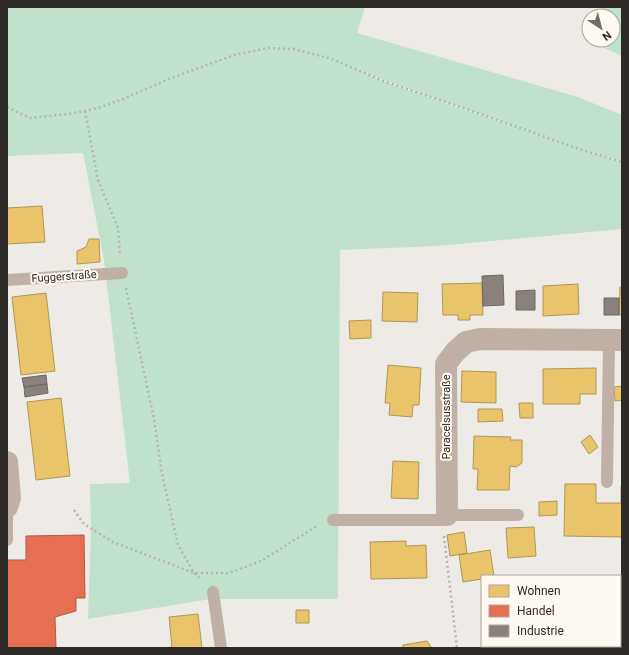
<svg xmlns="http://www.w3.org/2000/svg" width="629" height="655" font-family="Roboto,sans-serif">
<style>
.green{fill:#c0e2cc;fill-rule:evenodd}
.homes{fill:#e9c46a;stroke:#b19656}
.shops{fill:#e76f51;stroke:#af5a45}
.industry{fill:#8a817c;stroke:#6e6763}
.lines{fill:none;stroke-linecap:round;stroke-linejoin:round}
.path{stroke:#b9b0aa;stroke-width:2.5;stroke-dasharray:2 3;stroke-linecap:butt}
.service{stroke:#c0b0a6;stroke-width:12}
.minor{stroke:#c0b0a6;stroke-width:22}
.labels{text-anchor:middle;stroke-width:4;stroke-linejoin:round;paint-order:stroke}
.street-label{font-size:11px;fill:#2d2a28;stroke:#fff9f1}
</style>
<rect width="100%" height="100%" fill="#eeebe7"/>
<path class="green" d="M7,7H365L357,33L578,97L622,115V161L583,150L622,162V229L438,246L340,250L338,599H211L88,619L91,530L90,484L130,483L104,260L83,153L7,156ZM346,65L383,80L577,148L382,81Z
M602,7H622V56L587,40L589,35V40H613V16H598Z"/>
<path class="homes" d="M42,206L45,242L7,244V208Z
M89,239H99L100,262L77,264V251L86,247Z
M482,283L483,315H470V320H458V315H443L442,284Z
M578,284L579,314L543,316V286Z
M620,287H622V315H619Z
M383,292L418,293L417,322L382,321Z
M46,293L55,371L21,375L12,297Z
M371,320V338L350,339L349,321Z
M388,365L421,368L419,405H413L412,417L389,415L390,403H385Z
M596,368V394H580V404H543V369Z
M462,371L496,372V403L461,402Z
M622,386V400L615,401L614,387Z
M61,398L70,476L36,480L27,402Z
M519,403H533V418H520Z
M478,409H502L503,421L478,422Z
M590,435L598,447L589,454L581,442Z
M474,436L511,437L510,440H522V463L516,467L510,466L509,490H477L478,469H473Z
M393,461L419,462L418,499L391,498Z
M565,484H596V503H621V486H622V537L564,536Z
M557,501V515L539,516V502Z
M534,527L536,556L508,558L506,528Z
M464,532L467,553L450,556L447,535Z
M406,541V546L426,545L427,578L371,579L370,542Z
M490,550L494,576H482V579L463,582L459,555Z
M296,610H309V623H296Z
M198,614L202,648H165L172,647L169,617Z
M427,641L432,648H403V645Z"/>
<path class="shops" d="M84,535L85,598H76V611L55,617L56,648H7V560H26V536Z"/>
<path class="industry" d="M503,275L504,305L483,306L482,276Z
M535,290V310H516V291Z
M604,298H619V315H604Z
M46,375L47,384L24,387L22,378Z
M47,384L48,393L25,397L24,387Z"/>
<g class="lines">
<path class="path" d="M7,107L30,118L75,113L98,108L123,99L169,79L234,55L268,48L294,49L332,59L383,81L458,106L582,150L622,162
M85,111L98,180L118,228L120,256
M126,288L154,419L162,474L178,545L194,573L202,580
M74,510L84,524L113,542L194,573H229L261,561L317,526
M444,536L457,648"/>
<path class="service" d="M7,280L122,273
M607,482L609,340
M7,517V540
M333,520H442L447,515H518
M213,592L221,648"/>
<path class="minor" d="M7,462L10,498L7,507
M447,515L446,364L455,352L466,342L480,339L622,340"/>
</g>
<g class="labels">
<g class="street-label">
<text transform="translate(64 276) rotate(-4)" y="4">Fuggerstraße</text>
<text transform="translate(446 417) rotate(-90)" y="4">Paracelsusstraße</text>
</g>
</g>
<rect width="629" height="655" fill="none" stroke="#2d2a28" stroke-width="16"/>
<rect x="481" y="575" width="140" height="72" fill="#fff9f1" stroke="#aba6a1"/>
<rect x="489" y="585" width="20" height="12" fill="#e9c46a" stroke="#aba6a1"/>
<text x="517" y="595" font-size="12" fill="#2d2a28">Wohnen</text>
<rect x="489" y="605" width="20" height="12" fill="#e76f51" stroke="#aba6a1"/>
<text x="517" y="615" font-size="12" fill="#2d2a28">Handel</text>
<rect x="489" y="625" width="20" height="12" fill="#8a817c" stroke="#aba6a1"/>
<text x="517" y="635" font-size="12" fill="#2d2a28">Industrie</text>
<g transform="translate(601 28) rotate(144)"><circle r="19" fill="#fff9f1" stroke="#aba6a1"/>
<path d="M0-3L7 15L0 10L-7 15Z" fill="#716e6b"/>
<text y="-6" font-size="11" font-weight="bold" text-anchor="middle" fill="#2d2a28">N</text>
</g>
</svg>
